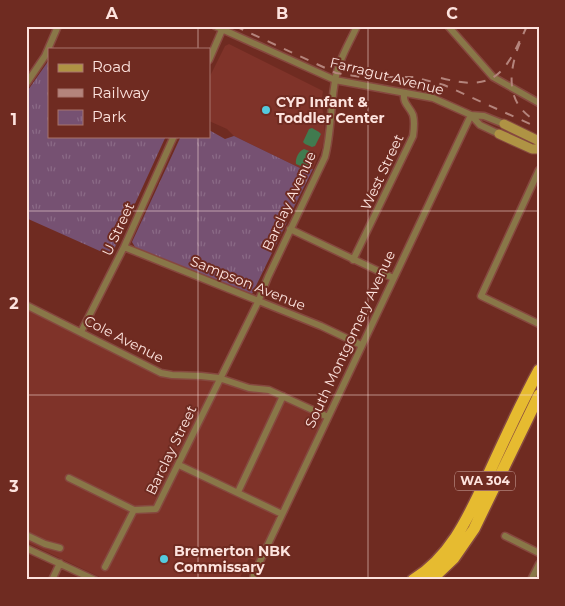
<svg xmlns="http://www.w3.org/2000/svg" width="565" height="606" font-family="Montserrat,sans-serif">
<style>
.built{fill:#7f3329}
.park{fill:url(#park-tufts)}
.water{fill:#417b4f}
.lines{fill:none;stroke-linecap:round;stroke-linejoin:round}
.street-casing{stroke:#86483f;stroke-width:9}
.secondary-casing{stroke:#86483f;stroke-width:11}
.highway-casing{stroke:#86483f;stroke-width:14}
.street{stroke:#897748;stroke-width:6}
.secondary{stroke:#af9344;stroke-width:9}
.highway{stroke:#e6bb30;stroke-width:11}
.rail{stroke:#b4847c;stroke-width:2;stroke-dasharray:9 9;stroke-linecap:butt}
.grid{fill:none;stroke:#fde3de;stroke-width:1;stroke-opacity:0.55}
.poi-dot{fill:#54cade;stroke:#6f2b21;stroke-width:2}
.labels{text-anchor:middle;stroke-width:4;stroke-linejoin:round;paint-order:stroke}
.shield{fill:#6f2b21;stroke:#d2aca5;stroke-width:1}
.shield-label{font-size:12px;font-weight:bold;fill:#fde3de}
.street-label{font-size:14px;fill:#fde3de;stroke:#6f2b21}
.poi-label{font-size:14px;font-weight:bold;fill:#fde3de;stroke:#6f2b21;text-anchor:start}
.neatline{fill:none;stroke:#fde3de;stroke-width:2}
.grid-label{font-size:16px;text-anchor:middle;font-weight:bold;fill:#fde3de}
</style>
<defs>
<pattern id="park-tufts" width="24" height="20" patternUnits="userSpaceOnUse" patternTransform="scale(1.25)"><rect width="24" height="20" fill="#765172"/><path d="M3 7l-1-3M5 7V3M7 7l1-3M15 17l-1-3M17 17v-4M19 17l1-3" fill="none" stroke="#8a6a86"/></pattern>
</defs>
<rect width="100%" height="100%" fill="#6f2b21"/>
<path class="built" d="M229,44L323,91L321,104L324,116L325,136L322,148L313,169L304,170L234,136L227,129L209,121V78L225,46Z
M26,305L161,373L202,376L269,390L328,417L259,562L249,558L239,580H106L26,542Z"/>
<path class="park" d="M49,60V136H166L111,256L26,218V93Z
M209,130L225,139L234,136L304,170L313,169L291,213H289L285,221L287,222L252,294L141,251L135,247L132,242L181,136H209Z"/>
<path class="water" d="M312,128L319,132L321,134L315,146L312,147L305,144L303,142L309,129Z
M304,149L314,153L315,156L309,168H305L296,164C295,158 299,151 304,149Z"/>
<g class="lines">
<g class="street-casing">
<path id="street" d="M215,26L335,80L433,98L471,115L484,116L504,124
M448,26L493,77L539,103
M209,60L222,30
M26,84L45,56L58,26
M471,115L480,125L499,134
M539,170L481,296L539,324
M290,229L393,278
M124,247L321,326L361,345
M353,260L413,136C414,129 415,122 413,115C409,105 403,105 404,93
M26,305L161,373L172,375L201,376L219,378L249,388L269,390L328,417
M81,332L124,247L174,136
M179,465L282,514
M69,478L134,510
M238,492L283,396
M26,535L45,544L60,548
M505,536L539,553
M26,548L95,580
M105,567L134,510L156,509L258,302L268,277L325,157C332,131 330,103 336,76C339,59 350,42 357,26
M52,580L60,563
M253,580L254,574L471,115
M531,580L539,564"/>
</g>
<g class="secondary-casing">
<path id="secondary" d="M504,124L539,141
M499,134L532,149H539"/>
</g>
<g class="highway-casing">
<path id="highway" d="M413,580C453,555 470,513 489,473C505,438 521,403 539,370
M431,580L454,558L474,529L539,395"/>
</g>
<use href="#street" class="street"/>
<use href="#secondary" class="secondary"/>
<use href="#highway" class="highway"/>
<path class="rail" d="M235,26L336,73L361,77H414L444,85L539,128
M527,26C512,58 498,99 536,121
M441,78C488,90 502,80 521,38"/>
</g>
<path class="grid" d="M198,26V49M368,26V580M198,136V580M26,211H539M26,395H539"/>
<g class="poi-dot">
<circle cx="266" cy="110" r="5"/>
<circle cx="164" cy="559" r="5"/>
</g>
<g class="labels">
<rect class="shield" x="455" y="471.5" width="60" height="19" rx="4"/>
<g class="shield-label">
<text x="485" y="485">WA 304</text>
</g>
<g class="street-label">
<text transform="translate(387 76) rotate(14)" y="5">Farragut Avenue</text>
<text transform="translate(382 172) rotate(-65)" y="5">West Street</text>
<text transform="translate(289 201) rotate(-65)" y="5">Barclay Avenue</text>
<text transform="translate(118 229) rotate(-65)" y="5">U Street</text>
<text transform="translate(248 283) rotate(22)" y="5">Sampson Avenue</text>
<text transform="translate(124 339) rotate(27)" y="5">Cole Avenue</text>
<text transform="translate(350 339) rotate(-65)" y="5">South Montgomery Avenue</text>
<text transform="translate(171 450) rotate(-64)" y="5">Barclay Street</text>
</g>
<g class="poi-label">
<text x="276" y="107">CYP Infant &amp;<tspan x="276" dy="16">Toddler Center</tspan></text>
<text x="174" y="556">Bremerton NBK<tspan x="174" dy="16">Commissary</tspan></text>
</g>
</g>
<rect width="565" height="606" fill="none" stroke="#6f2b21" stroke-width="55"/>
<rect x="48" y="48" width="162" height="90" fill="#6f2b21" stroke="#a8756d"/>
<rect x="58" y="64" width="25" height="8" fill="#af9344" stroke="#a8756d"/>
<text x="92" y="72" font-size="15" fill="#fde3de">Road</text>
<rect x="58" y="89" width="25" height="8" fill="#b4847c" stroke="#a8756d"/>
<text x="92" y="98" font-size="15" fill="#fde3de">Railway</text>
<rect x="58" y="110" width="25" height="15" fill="url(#park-tufts)" stroke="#a8756d"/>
<text x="92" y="122" font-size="15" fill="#fde3de">Park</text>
<rect x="28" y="28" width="510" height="550" class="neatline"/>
<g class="grid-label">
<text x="112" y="19">A</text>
<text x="282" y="19">B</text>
<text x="452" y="19">C</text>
<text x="14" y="125">1</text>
<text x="14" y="309">2</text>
<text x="14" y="492">3</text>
</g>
</svg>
